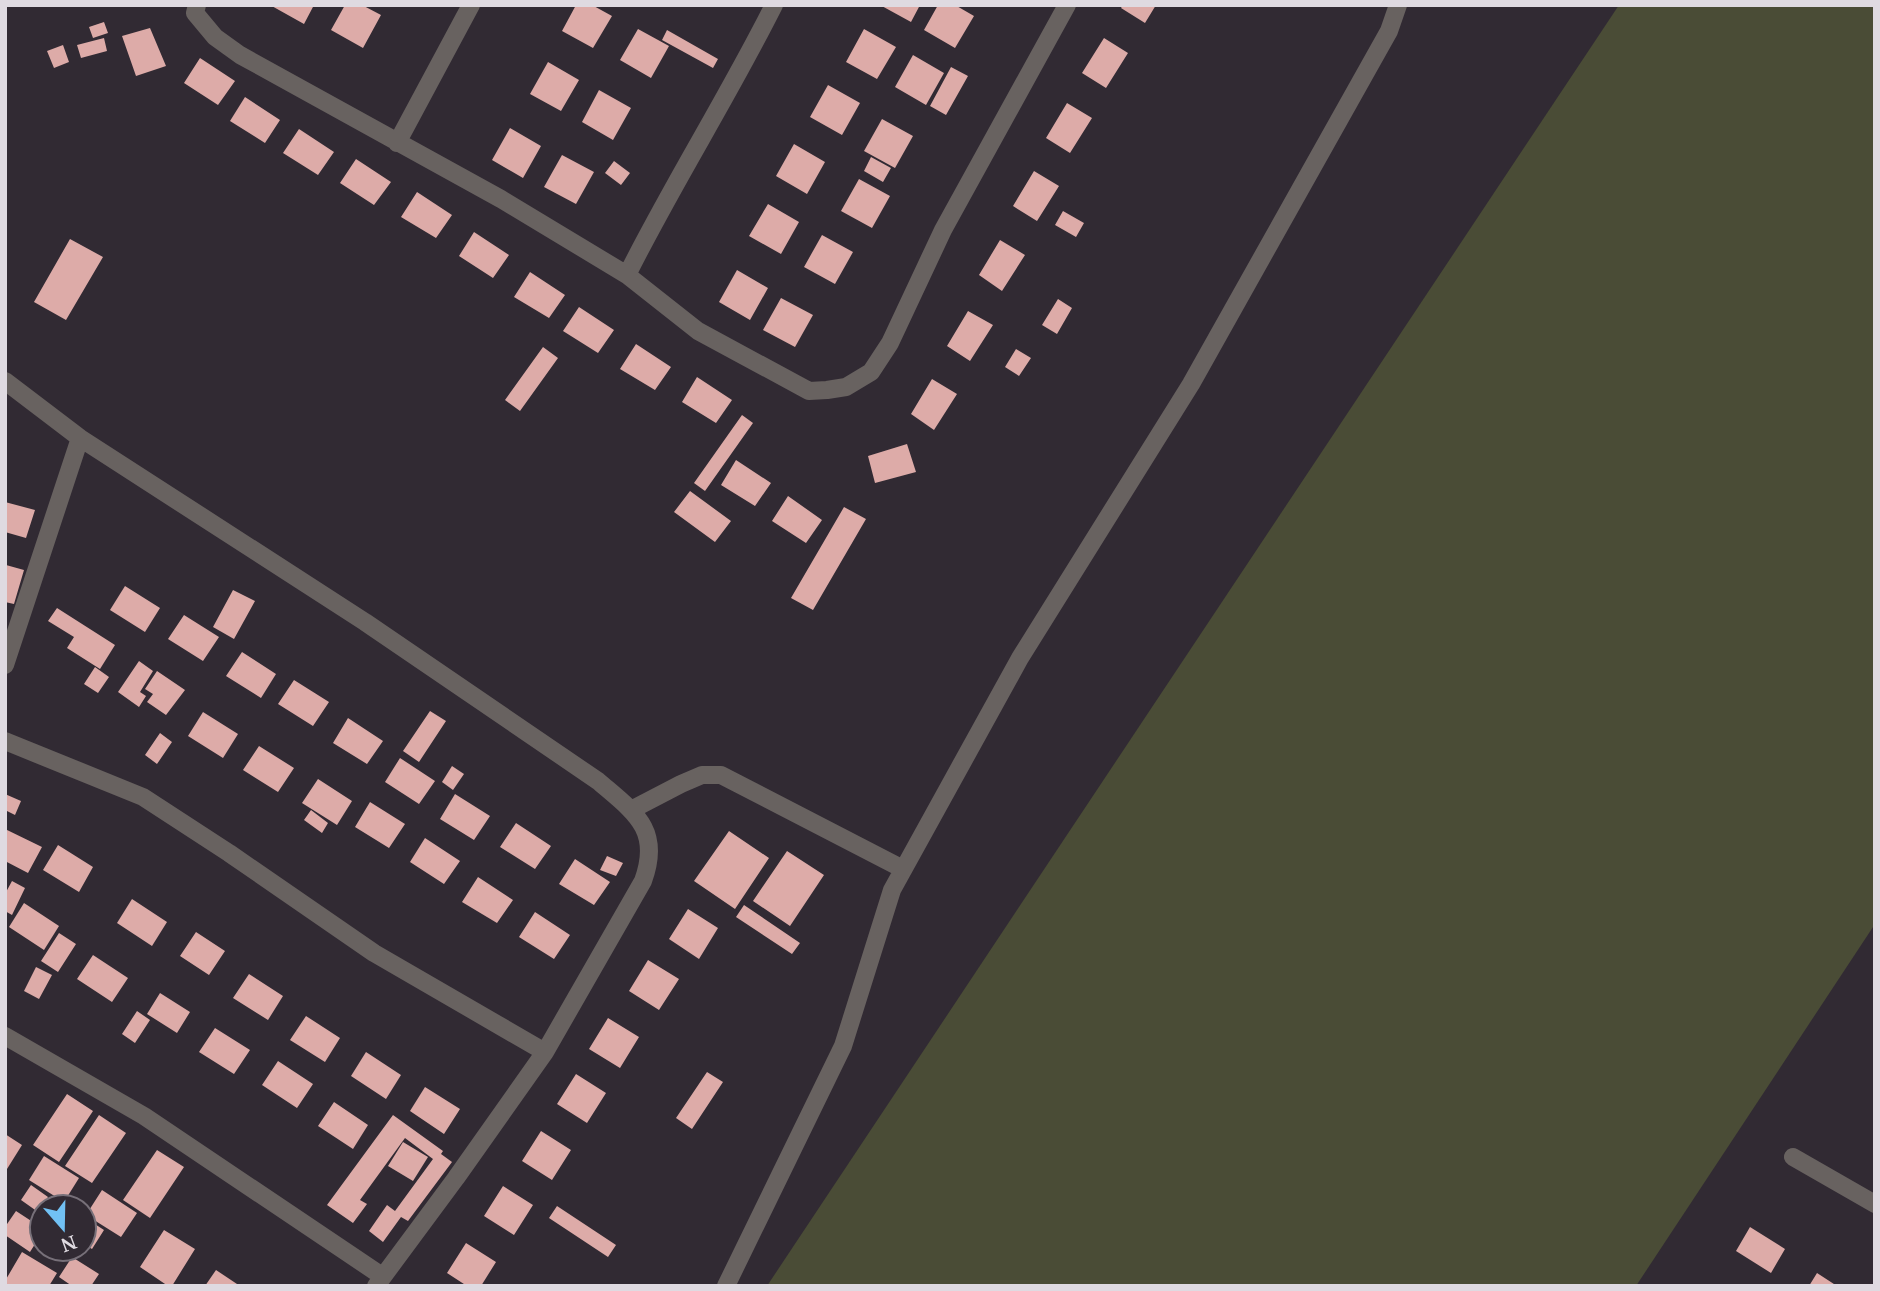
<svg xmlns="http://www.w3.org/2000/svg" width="1880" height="1291" font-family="'Noto Serif',serif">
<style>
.green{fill:#4a4c36}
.building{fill:#ddaba8}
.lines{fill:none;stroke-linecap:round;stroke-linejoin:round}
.minor{stroke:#686260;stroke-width:18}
</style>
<rect width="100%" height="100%" fill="#312a33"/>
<path class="green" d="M1619,5H1875V924L1636,1286H767Z"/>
<path class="building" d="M270,5H314L304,24Z
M345,5H362L381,15L363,48L331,30Z
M576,5H592L612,16L593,48L562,31Z
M880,5H920L911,22Z
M938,5H955L974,16L955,48L924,30Z
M1123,5H1156L1145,23L1121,8Z
M104,22L108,33L93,38L89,27Z
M150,28L166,66L136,76L122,36Z
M638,29L669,46L651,78L620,60Z
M864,29L896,47L877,79L846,62Z
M667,30L718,59L713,68L662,40Z
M104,38L107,51L81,58L77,45Z
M1104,38L1128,53L1106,88L1082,73Z
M63,45L69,62L54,68L47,51Z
M913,55L944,73L926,105L895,87Z
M200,58L235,81L218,105L184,83Z
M548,62L579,80L561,111L530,94Z
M951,67L968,76L946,115L930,106Z
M828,85L860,103L842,135L810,117Z
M599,90L631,108L613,140L582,122Z
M245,97L280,120L265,143L230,121Z
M1067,103L1092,118L1070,153L1046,138Z
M882,119L913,136L895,168L864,151Z
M510,128L541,146L523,178L492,160Z
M299,129L334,152L318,175L283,153Z
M794,144L825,162L807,194L776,176Z
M562,155L594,172L576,204L544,187Z
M871,157L891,168L883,182L864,171Z
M356,159L391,182L374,205L340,183Z
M614,161L630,173L621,185L605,173Z
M1034,171L1059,186L1037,221L1013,206Z
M859,179L890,196L872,228L841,211Z
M417,192L452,215L436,238L401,217Z
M768,204L799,222L781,254L749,236Z
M1063,211L1084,223L1076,237L1055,225Z
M474,232L509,255L493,278L459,256Z
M822,235L853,252L835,284L804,267Z
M70,239L103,257L66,320L34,302Z
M1000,240L1025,255L1002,291L979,275Z
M737,270L768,288L750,320L719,302Z
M530,272L565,295L549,318L514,297Z
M781,298L813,315L795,347L763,330Z
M1058,299L1072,308L1057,334L1042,325Z
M579,307L614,330L598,353L563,331Z
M968,311L993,325L970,361L947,346Z
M636,344L671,367L655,390L620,369Z
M543,347L558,358L520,411L505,400Z
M1016,349L1031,358L1019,376L1005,367Z
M697,377L732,400L716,423L682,402Z
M932,379L957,394L934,430L911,414Z
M742,415L753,423L705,491L694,483Z
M907,444L916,472L875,483L868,456Z
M736,460L771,483L755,506L721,485Z
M690,491L731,521L715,542L674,512Z
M788,496L822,520L806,543L772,521Z
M5,502L35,510L26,538L5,532Z
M844,507L866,519L813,610L791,598Z
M6,565L24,570L14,604L5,602Z
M125,586L160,608L145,632L110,610Z
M233,590L255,601L234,639L213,627Z
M57,608L115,645L100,669L67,648L74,637L48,621Z
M184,615L219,637L203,661L168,639Z
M242,652L276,674L261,698L226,676Z
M139,661L153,671L140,692L146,696L139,707L118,692Z
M95,667L109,677L98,693L84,684Z
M157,671L185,690L166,715L147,702L153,694L145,689Z
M294,680L329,702L313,726L278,704Z
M430,711L446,721L419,762L403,751Z
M203,712L238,734L223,758L188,736Z
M348,718L383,741L367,764L333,743Z
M160,733L172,742L157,764L145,755Z
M259,746L294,768L278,792L243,770Z
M400,758L435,781L419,804L385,782Z
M452,766L464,774L453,790L442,782Z
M318,779L352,801L337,825L302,803Z
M5,794L21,801L15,815L5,810Z
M455,794L490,816L474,840L440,819Z
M370,802L405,824L389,848L355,827Z
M311,810L328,823L322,833L304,820Z
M516,823L551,846L535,869L500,847Z
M5,829L42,847L28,873L5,861Z
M729,831L769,858L735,909L694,881Z
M425,838L460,861L444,884L410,862Z
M58,845L93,867L79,892L43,870Z
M787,851L824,875L790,926L753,901Z
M607,856L623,863L616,876L600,870Z
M575,859L610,882L594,905L559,884Z
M478,877L513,900L497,923L462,902Z
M12,881L25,888L12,915L5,911V894Z
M132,899L167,922L152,946L117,923Z
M24,903L59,926L44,950L9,927Z
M744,905L800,943L792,954L736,917Z
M688,909L718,928L699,959L669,939Z
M535,912L570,935L554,959L519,937Z
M196,932L225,951L209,975L180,956Z
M59,933L76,944L58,972L41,961Z
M93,955L128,978L112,1002L77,979Z
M648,960L679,979L659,1010L629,991Z
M36,967L52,975L39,999L24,991Z
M249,974L283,996L268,1020L233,998Z
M160,993L190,1012L177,1033L147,1014Z
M137,1011L150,1020L135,1043L122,1034Z
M306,1016L340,1038L325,1062L290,1040Z
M608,1018L639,1037L620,1068L589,1049Z
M215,1028L250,1050L234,1074L199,1052Z
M366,1052L401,1075L386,1099L351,1076Z
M278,1061L313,1084L297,1108L262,1085Z
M707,1072L723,1082L692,1129L676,1118Z
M576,1074L606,1093L587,1123L557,1104Z
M425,1087L460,1109L444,1134L410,1111Z
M67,1094L93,1111L59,1162L33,1145Z
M334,1102L368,1125L353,1149L318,1126Z
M99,1115L126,1133L92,1183L65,1166Z
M393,1115L443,1151L441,1154L452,1162L408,1221L401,1217L383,1242L369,1231L387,1205L395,1211L433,1159L405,1138L360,1200L367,1204L353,1223L327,1205Z
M541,1131L571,1150L552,1180L522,1161Z
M5,1134L22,1145L7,1169L5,1168Z
M403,1142L428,1157L413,1181L388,1166Z
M157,1150L184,1167L150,1218L123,1200Z
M44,1156L79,1178L64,1202L29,1180Z
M31,1185L48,1197L38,1212L21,1200Z
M503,1186L533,1205L514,1235L484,1216Z
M102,1190L137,1213L121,1237L86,1215Z
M557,1206L616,1245L608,1257L549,1218Z
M16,1211L42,1228V1233L30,1252L5,1235V1227Z
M84,1217L104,1230L92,1249L84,1244Z
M1750,1227L1785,1249L1771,1273L1736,1251Z
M164,1230L195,1249L172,1286H168L140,1267Z
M466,1243L496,1262L481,1286H467L447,1273Z
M22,1252L57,1273L49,1286H5V1281Z
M72,1257L99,1274L91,1286H72L59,1277Z
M216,1270L240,1286H205Z
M1817,1273L1837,1286H1809Z"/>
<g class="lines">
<path class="minor" d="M197,5L195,13L215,37L240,55L501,199L627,275L698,331L809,391L827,390L846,387L871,372L890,343L943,230L1067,5
M397,143L471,5
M627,275C673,183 728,97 774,5
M5,381L80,438L365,622L598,781C634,812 662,829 643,881L545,1052L456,1178L376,1286
M5,665L80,438
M5,741L143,797L229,853L374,953L545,1052
M631,810L681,784L702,775H721L903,869
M5,1036L144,1116L382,1276
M1793,1157L1875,1204
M726,1286L843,1046L892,890L1020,658L1191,384L1389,31L1398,5"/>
</g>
<rect width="1880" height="1291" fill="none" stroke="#dfdae1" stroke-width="14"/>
<g transform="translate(63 1228) rotate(160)"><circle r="33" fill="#312a33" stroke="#777079" stroke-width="2"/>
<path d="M0-5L12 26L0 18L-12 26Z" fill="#71c1f4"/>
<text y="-10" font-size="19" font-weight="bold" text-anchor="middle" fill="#dfdae1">N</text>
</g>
</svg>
